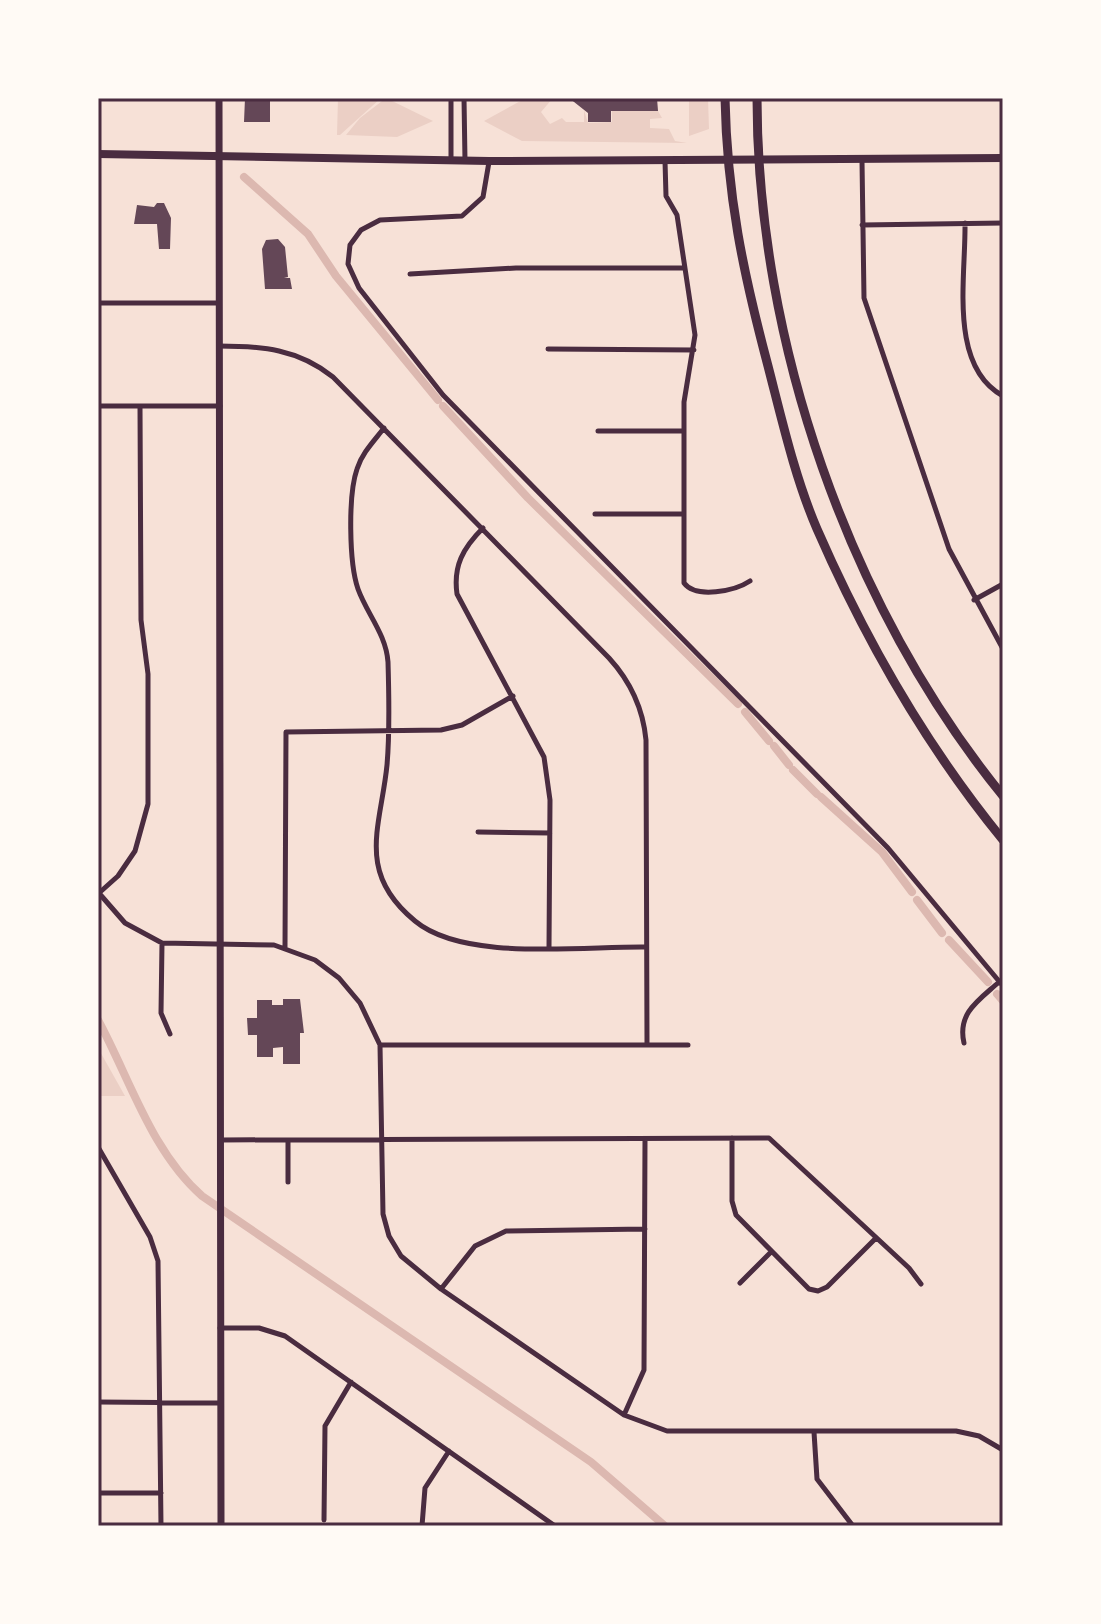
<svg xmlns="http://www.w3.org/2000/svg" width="1101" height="1624" font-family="Spectral,serif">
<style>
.green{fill:#ebcfc5}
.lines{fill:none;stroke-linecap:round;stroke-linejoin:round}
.canal{stroke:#dcb8b0;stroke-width:8}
.building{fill:#644757}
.minor{stroke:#4a2c40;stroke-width:5}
.secondary{stroke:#4a2c40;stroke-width:7}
.primary{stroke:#4a2c40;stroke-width:8}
.motorway{stroke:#4a2c40;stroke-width:9}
.neatline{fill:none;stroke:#4a2c40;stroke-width:3}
</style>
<rect width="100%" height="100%" fill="#f7e1d7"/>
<path class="green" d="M338,98H381L340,135H337Z
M386,98L433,121L397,137L346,135L360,118Z
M526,98H553L541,112L550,124L562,118L566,122H584V110L588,123L612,122V111H658L662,118L650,119V128L669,129L675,141L687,143L522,141L484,121Z
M689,98H708L709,129L689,136Z
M98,1048L125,1096H98Z"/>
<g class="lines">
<path class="canal" d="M244,177L308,234L336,276L438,400
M443,406L528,498L738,704
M745,712L769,741
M774,746L789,765
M793,770L817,794
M821,797L882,852L912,892
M917,900L942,933
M949,940L988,982
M997,994L1003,1001
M98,1020C130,1079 151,1151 202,1196L591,1462L665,1526"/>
</g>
<path class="building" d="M245,98H270V122H244Z
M569,98H657L658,111H611V122H588V113Z
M157,203H164L171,218L170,249H159L157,224H134L137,205L154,207Z
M278,239L285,247L288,277L284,278H290L292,289H265L262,249L266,240Z
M283,999H300L304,1033H300V1064H283V1047L273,1048V1057H257V1035H248L247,1018H257V1000H272V1005H283Z"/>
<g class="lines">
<path class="minor" d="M451,98V160
M464,98L465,161
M665,161L666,196L677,215L695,335L684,402V583C696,599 735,591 750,581
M862,161L864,298L949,549L1003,649
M489,162L483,197L462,216L380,220L361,230L350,245L348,264L359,288L443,395L888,848L1003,986
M965,223C966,277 948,366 1003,396
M862,225L1003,223
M410,274L516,268H682
M98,303H219
M219,346C262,346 298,349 333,377L609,658C630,681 643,708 646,740L647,1044
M548,349L694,350
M98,406H220
M384,428C374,441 362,453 357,469C348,495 349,563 358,589C367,614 386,634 388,662C389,695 390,731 387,765C381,826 355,872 415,921C464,962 583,946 646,947
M598,431H683
M595,514H683
M483,528C463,548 453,566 457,594L544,757L550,800L549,947
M974,600L1003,584
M478,832L550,833
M98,892L125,923L162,943L274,945L315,960L339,978L360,1003L380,1045L383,1214L389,1236L401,1256L441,1289L624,1415L667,1431H956L979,1436L1003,1450
M99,893L118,876L135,851L148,804V674L141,620L140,406
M162,943L161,1013L170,1034
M285,948L286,732L441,730L462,725L513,696
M964,1043C957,1013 979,1000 999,982
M380,1045H688
M732,1138V1201L736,1215L809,1289L818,1291L827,1287L875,1239
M221,1140L769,1138L909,1268L921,1284
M288,1140V1182
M98,1147L150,1237L158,1261L161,1526
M740,1283L771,1252
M441,1289L475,1246L506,1231L645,1229
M220,1328H259L285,1336L555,1526
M98,1402L221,1403
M624,1415L644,1370L645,1140
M814,1432L817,1479L853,1526
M98,1493H161
M324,1520L325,1426L351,1382
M422,1526L425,1488L449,1451"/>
<path class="secondary" d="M219,98L221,1526"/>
<path class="primary" d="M98,154L489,161L1003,158"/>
<path class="motorway" d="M725,98C727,196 743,272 768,366C782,420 795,478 817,529C865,639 927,747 1003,840
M757,98C757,341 849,607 1003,796"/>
</g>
<rect width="1101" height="1624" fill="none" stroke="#fffaf5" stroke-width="200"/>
<rect x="100" y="100" width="901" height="1424" class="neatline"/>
</svg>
